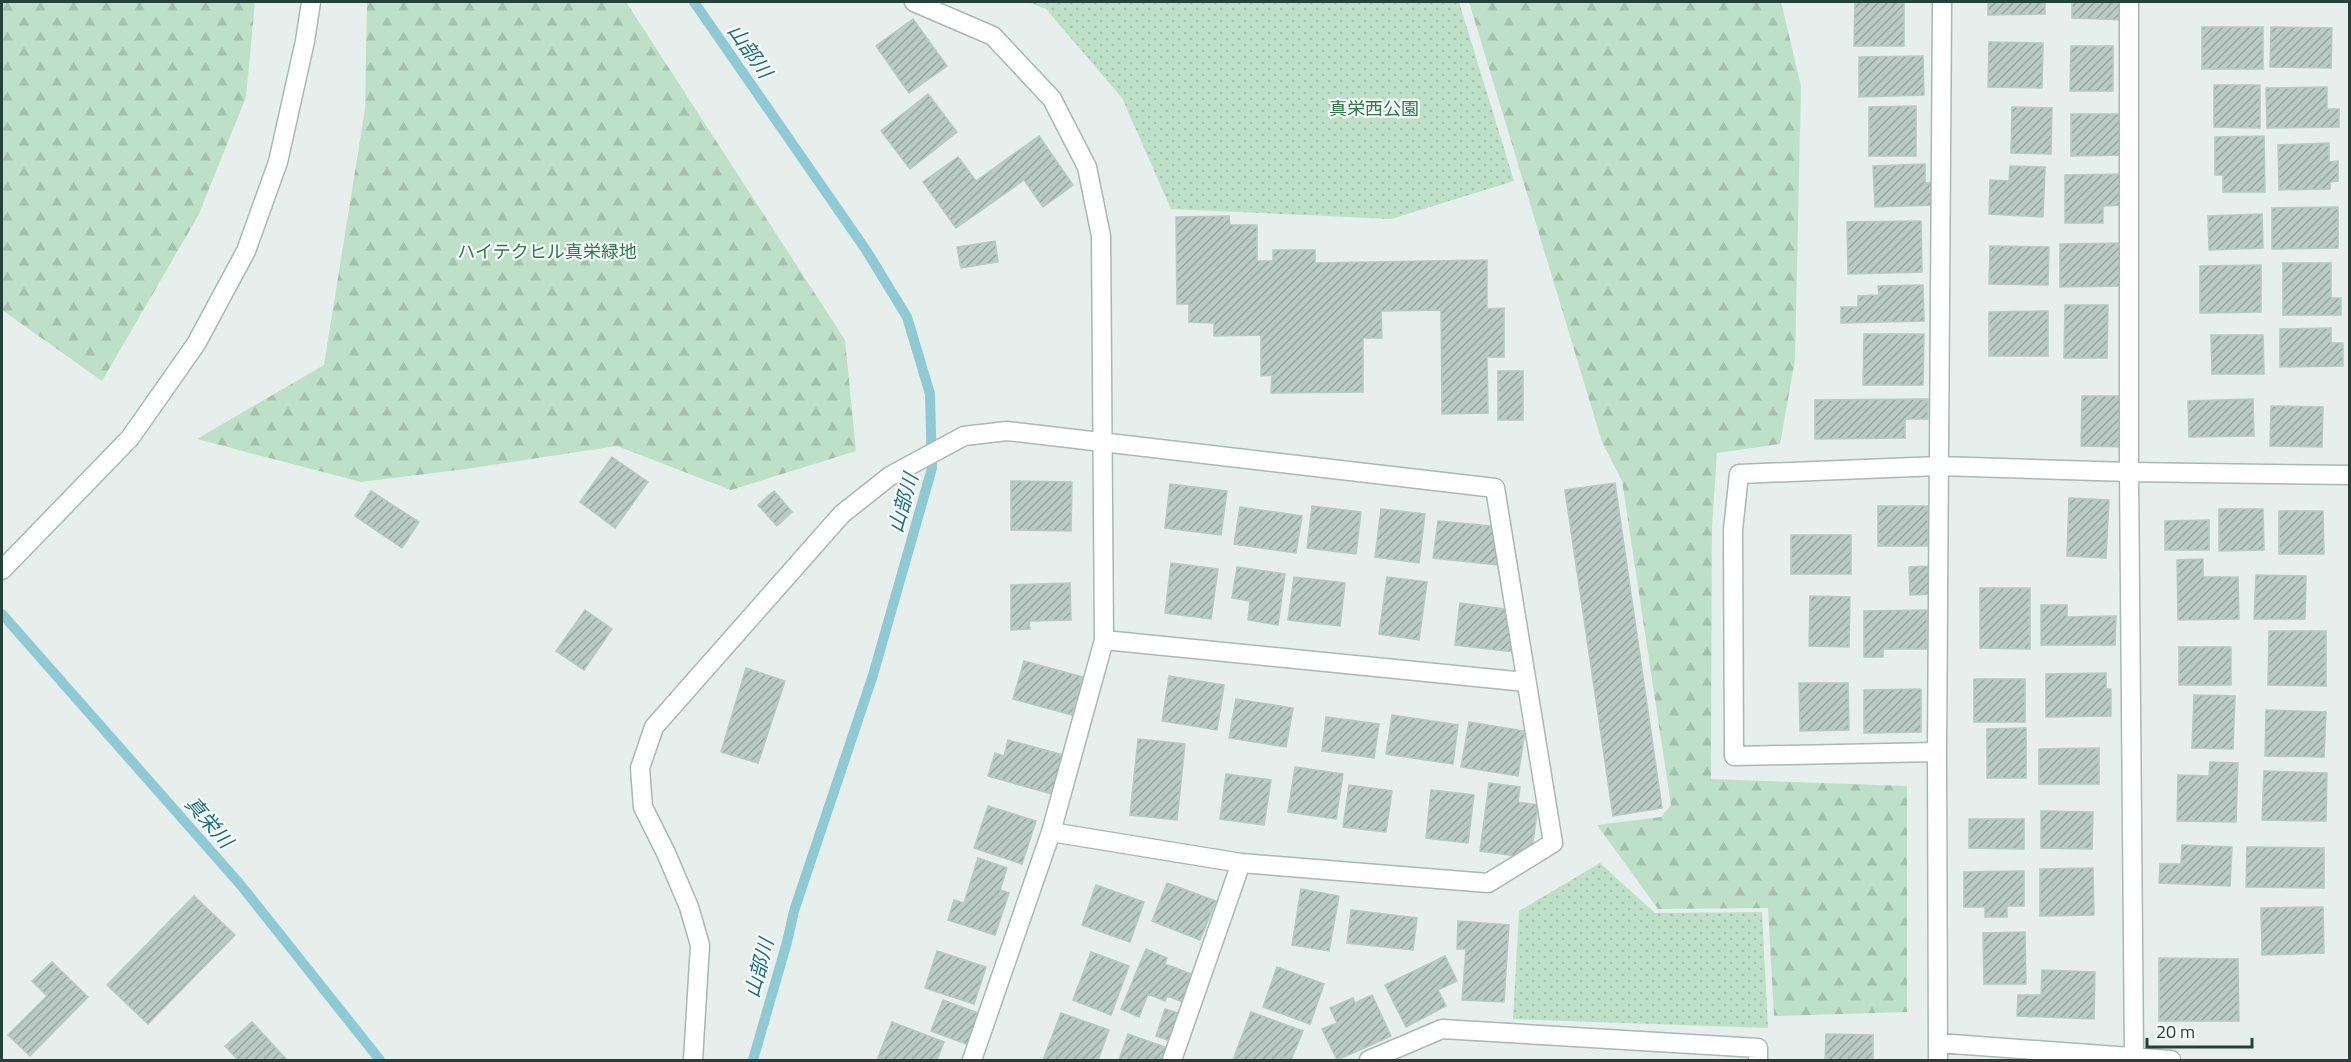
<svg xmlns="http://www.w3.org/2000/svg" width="2351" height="1062" font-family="'Titillium Web','Noto Sans JP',sans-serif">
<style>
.forest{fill:url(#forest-firs)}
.park{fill:url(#park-dots)}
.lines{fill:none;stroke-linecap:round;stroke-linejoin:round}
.stream{stroke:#8ec9d4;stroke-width:10}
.building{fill:url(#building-hatch);stroke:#b8c9c2;stroke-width:1.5}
.street-casing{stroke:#a8b8b2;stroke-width:21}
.secondary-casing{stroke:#a4bbb3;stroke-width:21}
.street{stroke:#fff;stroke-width:18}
.secondary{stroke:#fff;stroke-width:18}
.labels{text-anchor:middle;stroke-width:4.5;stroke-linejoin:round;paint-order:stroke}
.park-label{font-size:18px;fill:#2d7a4b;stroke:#f7fbf9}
.water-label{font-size:20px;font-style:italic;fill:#1c6f80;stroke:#f7fbf9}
</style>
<defs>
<pattern id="forest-firs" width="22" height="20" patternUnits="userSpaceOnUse" patternTransform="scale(1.5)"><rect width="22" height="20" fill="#bfe0c8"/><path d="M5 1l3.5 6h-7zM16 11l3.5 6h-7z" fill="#a4c1ad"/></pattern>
<pattern id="park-dots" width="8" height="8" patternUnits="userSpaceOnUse" patternTransform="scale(1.5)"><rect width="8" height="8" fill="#bfe0c8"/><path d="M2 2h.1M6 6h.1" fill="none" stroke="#a4c1ad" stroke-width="1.8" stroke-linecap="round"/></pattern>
<pattern id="building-hatch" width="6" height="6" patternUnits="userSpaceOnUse" patternTransform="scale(1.5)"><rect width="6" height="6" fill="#bbcac4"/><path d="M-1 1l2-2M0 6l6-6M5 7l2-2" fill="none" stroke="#98a6a0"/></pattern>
</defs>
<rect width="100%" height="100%" fill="#e6efeb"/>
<path class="forest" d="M2,2H255L246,97L198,216L102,381L2,310Z
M367,2H626L845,340L856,451L731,490L617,446L466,469L361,482L197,439L324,365L365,109Z
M1469,2H1781L1801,86L1795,360L1780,444L1717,453L1712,526L1711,779L1907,786V1012L1774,1016L1768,908L1658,909L1597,825L1661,817L1671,805L1622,481L1602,442Z"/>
<path class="park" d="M1028,2H1459L1514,181L1391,219L1171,209L1122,98L1046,9Z
M1600,863L1655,913L1762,912L1768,1028L1513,1019L1519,911Z"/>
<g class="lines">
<path class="stream" d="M694,2L866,250L907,317L930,394L932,468L873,675L794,911L787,942L753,1060
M2,614L239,883L380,1060"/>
</g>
<path class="building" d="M1855,2H1904V46H1854Z
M1988,2H2045V14L1988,15Z
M2072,2H2128V20L2072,18Z
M913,19L947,66L909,93L876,46Z
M2202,27H2263V69H2202Z
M2271,27L2332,28L2331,68L2270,67Z
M1989,42L2043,43L2042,88L1988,87Z
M2071,46H2113V91H2070Z
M1923,56L1924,95L1859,97V57Z
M2214,85H2260V128L2214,127Z
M2327,87V109H2339V127L2267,128L2266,88Z
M928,94L957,132L910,169L881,131Z
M1916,106V156H1869V107Z
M2012,107L2052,108L2051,154L2011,153Z
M2071,114H2129V155L2071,156Z
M1039,136L1073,185L1043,207L1024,180L956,228L923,182L958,157L976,181Z
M2264,136L2265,192H2223V175H2215V137Z
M2329,143V162L2338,161V181L2330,182V189L2279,190L2278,145Z
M1925,164V183L1934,182L1935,205L1875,207L1873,166Z
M2010,166L2045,167L2043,217L1989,214L1990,180L2009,181Z
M2128,174V205L2103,206V223H2065V175Z
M2338,207V248L2272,249V208Z
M2262,214L2263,248L2209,250L2208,216Z
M1229,216L1230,225H1257V261H1273V250H1315V263L1487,260V309L1504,308V357H1487L1488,413L1442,414L1441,310L1381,311L1382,338H1363V392L1271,393L1272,375L1261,376V335L1214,336V323L1189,322V304H1177L1176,217Z
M1921,221L1922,272L1848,274L1847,222Z
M995,241L998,262L961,268L957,247Z
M2124,243L2125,286L2060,287V244Z
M1990,246L2049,247L2048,285L1989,284Z
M2283,263H2331V298H2341V315H2283Z
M2261,265V312L2200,313V266Z
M1923,285L1924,321L1841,323V307H1858V296L1879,295L1878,286Z
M2065,305H2108L2107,358H2064Z
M2048,311V356H1989V312Z
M2331,328V343H2343V366L2280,367V329Z
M1864,334H1924L1923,385H1863Z
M2211,335H2263L2264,374H2212Z
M1498,371H1523V420H1498Z
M2082,396H2129L2128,447L2081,446Z
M1928,399V419H1905V438L1815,439V400Z
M2253,399L2254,436L2189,437L2188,401Z
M2271,406L2323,407L2322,447L2270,446Z
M612,457L648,482L615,528L580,502Z
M1011,481L1072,482L1071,531L1011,530Z
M1615,483L1662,808L1613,816L1565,490Z
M1170,484L1227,491L1221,535L1165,528Z
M371,491L419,522L402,548L355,516Z
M774,491L792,512L777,526L758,505Z
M2069,498L2109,500L2106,558L2067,556Z
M1312,506L1361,512L1356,554L1307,548Z
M1878,506H1928V546H1878Z
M1240,507L1302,516L1296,553L1234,544Z
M1381,509L1425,514L1419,563L1375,557Z
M2219,509H2263L2264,550L2219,551Z
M2279,511H2323L2324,554H2279Z
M2209,520V550H2165V521Z
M1438,521L1511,528L1507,566L1433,558Z
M1791,535H1851V574H1791Z
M2203,559V577H2238L2239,619L2178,620L2177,560Z
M1171,563L1218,569L1211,619L1165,613Z
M1934,566L1935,594L1910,595L1909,567Z
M1237,567L1285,574L1278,625L1248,620L1250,601L1232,598Z
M2256,575L2306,576L2305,619H2254Z
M1294,577L1345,583L1340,626L1288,620Z
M1387,577L1427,582L1419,640L1379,634Z
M1070,583L1071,620L1029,621L1030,629L1011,630V585Z
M1980,588H2030V649L1980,648Z
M1810,596L1850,597L1849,647L1809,646Z
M1460,603L1519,611L1514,652L1455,645Z
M2041,605H2067V617L2116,616L2115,645H2041Z
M585,610L612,629L584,670L556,651Z
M1927,610V649H1883V657H1864V611Z
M2269,631H2326V686L2268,685Z
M2179,647H2231V685H2179Z
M1024,661L1083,677L1072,715L1013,699Z
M746,668L785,681L758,763L721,752Z
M2106,673V689H2111V716L2046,717V674Z
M1169,676L1224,685L1217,730L1162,721Z
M1974,679H2025V722H1974Z
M1799,683H1848L1849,730L1800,731Z
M1921,689V732L1864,733V690Z
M2194,695L2235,696L2233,749L2192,748Z
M1236,699L1293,708L1286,747L1229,738Z
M2266,710L2326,712L2324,757L2265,756Z
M1392,715L1458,725L1453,764L1386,754Z
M1326,717L1379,724L1374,758L1322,751Z
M1469,722L1525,731L1518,776L1461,767Z
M2026,728V778H1987V729Z
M1138,739L1185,744L1177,820L1130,815Z
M1008,740L1064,755L1052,794L988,776L995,753L1004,756Z
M2099,748V784H2039V749Z
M2210,762L2238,763L2236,822L2177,821L2178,775L2209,776Z
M1295,767L1343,774L1336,819L1288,812Z
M2264,771L2327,773L2326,821L2262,820Z
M1226,774L1271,780L1264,825L1220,819Z
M1489,783L1520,787L1518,802L1538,805L1531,858L1480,851Z
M1349,785L1392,791L1386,832L1343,827Z
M1431,790L1474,795L1468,843L1426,838Z
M988,806L1036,821L1022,864L974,848Z
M2041,811L2093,812L2092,849L2041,848Z
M1969,819H2024V849L1969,848Z
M2182,845L2232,847L2230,886L2159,883L2160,864H2181Z
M2247,847L2324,848V888L2246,887Z
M978,858L1007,868L1000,890L1009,893L995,935L948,920L954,900L964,903Z
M2093,868L2094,915L2040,916V869Z
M2024,871V906H2007V917H1985V907H1964V872Z
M1167,883L1216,901L1200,940L1152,921Z
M1096,885L1144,902L1130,942L1082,925Z
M1301,889L1339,896L1329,951L1292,945Z
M194,896L235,935L148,1024L107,985Z
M2323,907L2324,953L2262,955L2261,908Z
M1351,910L1417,918L1413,950L1347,943Z
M1458,921L1509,925L1504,1002L1462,1000L1466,949H1457Z
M2025,932L2026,984H1984L1983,933Z
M1146,949L1167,958L1165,964L1194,975L1183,1002L1167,996L1165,1001L1148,994L1139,1017L1121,1009Z
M937,951L986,967L974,1004L925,988Z
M1091,952L1129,966L1111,1015L1073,1000Z
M1445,956L1457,981L1438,990L1446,1006L1406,1027L1385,985Z
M2159,958L2238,959L2239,1021H2159Z
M52,962L88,997L30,1056L8,1035L47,996L32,981Z
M1277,967L1324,984L1310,1024L1263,1007Z
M2042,970L2095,972L2094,1019L2017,1016L2018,995H2041Z
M1372,995L1391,1036L1337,1060L1322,1029L1337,1023L1330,1008L1353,998L1355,1003Z
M943,1000L981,1014L969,1045L931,1031Z
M1165,1009L1191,1017L1182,1045L1156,1036Z
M1251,1012L1303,1031L1291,1060L1283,1057L1282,1060H1233Z
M1061,1013L1109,1030L1098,1060H1043Z
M252,1022L287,1060H238L225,1046Z
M892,1022L944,1042L937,1060H877Z
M1128,1034L1173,1050L1169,1060H1119Z
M1826,1034L1873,1035V1060H1825Z"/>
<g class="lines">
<g class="street-casing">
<path id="street" d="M914,2L993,36L1052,99L1087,167L1101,236L1104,640L1051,832L972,1060
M2129,2V472L2134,1060
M1104,640L1526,682
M1937,752L1734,756L1733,530L1739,474L1939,466L2129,472L2350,475
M1938,1043L2171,1060
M693,1060L700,945L689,907L666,853L643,807L640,768L654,727L842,514L890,476L964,436L1007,431L1495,488L1553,843L1488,883L1241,863L1051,832
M1172,1060L1241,863
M1369,1060L1442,1029L1758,1048V1060
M1938,1060L1937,752L1942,2"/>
</g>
<g class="secondary-casing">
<path id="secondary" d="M2,570L130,438L196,344L246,251L278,162L305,41L311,2"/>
</g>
<use href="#street" class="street"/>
<use href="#secondary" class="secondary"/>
</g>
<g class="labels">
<g class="park-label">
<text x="1374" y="115">真栄西公園</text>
<text x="547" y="258">ハイテクヒル真栄緑地</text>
</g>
<g class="water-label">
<text transform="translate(750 51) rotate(55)" y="7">山部川</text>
<text transform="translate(903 503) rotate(-74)" y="7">山部川</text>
<text transform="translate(209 822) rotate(49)" y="7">真栄川</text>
<text transform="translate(759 968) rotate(-75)" y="7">山部川</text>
</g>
</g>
<rect width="2351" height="1062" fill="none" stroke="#24423a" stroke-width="6"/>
<path d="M2147 1038v9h105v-9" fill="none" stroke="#24423a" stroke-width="3"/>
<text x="2156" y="1038" font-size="18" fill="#24423a" stroke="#f7fbf9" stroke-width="4.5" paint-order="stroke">20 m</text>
</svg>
